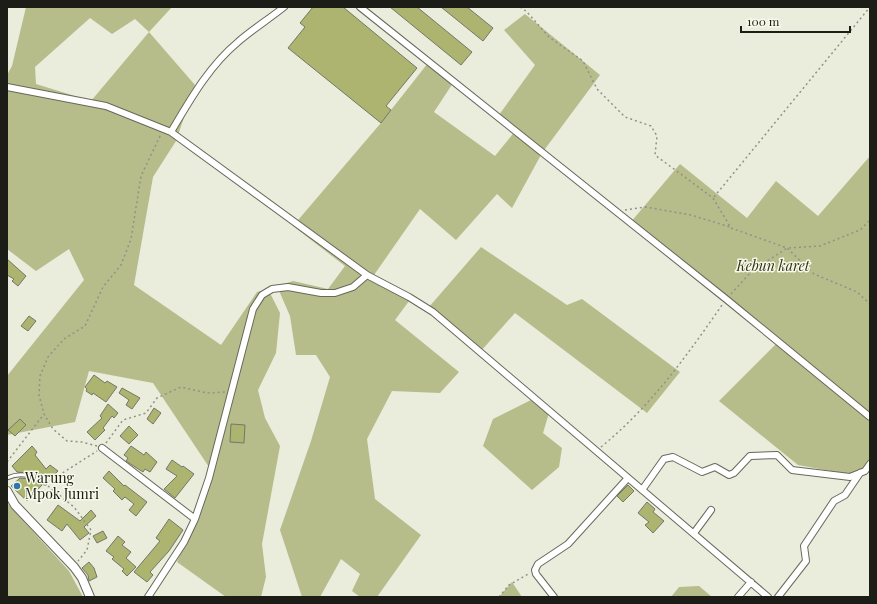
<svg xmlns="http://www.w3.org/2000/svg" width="877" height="604" font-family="'Playfair Display',serif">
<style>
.green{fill:#b7bc8b;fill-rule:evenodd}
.building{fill:#adb46f;stroke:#757769}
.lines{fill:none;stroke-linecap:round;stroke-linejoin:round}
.service-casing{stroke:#67695b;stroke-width:5}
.minor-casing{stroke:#67695b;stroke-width:8}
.tertiary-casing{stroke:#67695b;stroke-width:10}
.path{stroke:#919287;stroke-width:1.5;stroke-dasharray:2 3;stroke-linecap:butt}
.service{stroke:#fff;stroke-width:3}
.minor{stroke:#fff;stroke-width:6}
.tertiary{stroke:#fff;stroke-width:8}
.poi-dot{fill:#3174a9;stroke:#f7f9e9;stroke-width:1.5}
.labels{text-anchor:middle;stroke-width:3;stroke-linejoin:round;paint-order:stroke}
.park-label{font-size:14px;font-style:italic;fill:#303214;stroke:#f7f9e9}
.poi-label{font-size:14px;fill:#1c1d17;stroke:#f7f9e9;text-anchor:start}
</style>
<rect width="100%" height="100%" fill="#eaecdc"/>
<path class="green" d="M26,7H172L149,32L195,85L176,141L153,177L134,285L221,345L257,292L268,289L280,313L276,353L258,390L265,418L280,446L262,544L266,577L261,597H226L177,562L211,470L153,383L89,371L75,422L7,435V376L84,280L69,249L36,271L7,249V75L12,66ZM90,18L112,34L135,19L149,32L91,101L36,84L35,67Z
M525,14L600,75L542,153L512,208L497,194L456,240L420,209L374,275L412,297L395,320L459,372L440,393L392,391L367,439L375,499L421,535L377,597H360L352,591L360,574L341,559L320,597H302L280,530L311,441L330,377L316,355H296L290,316L277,286L293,281L328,289L345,266L293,226L380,124L428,63L453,83L434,112L495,156L516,130L499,115L535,65L504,30Z
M870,156V463L858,476L798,465L719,401L778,342L630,223L680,164L747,218L776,181L818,216Z
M481,247L567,305L582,299L680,372L647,413L515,313L480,352L429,307Z
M531,400L549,413L543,433L562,448L559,467L532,490L483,446L493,419Z
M7,503L69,571L83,597H7Z
M512,582L522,597H499Z
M699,586L712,597H671L679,587Z"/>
<path class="building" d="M313,7H343L417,68L386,106L391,110L381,123L288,48L305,27L300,23Z
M390,7H417L472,52L461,65Z
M441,7H467L493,28L483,41Z
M7,259L26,276L18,286L12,281L14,279L7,275Z
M29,316L36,321L28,331L21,326Z
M94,375L105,383L107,381L117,387L106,402L93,393L92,395L86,391L87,389L85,387Z
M122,388L140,398L132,409L126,405L129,400L119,393Z
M108,404L118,413L114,418L112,416L103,428L105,430L95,440L87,432L102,418L100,416Z
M154,408L161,413L153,424L147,419Z
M20,419L26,425L15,436L8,430Z
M231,424L245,425L244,443L230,442Z
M129,426L138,435L129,444L120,436Z
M32,446L37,452L35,455L46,469L50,465L58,471L52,477L50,476L46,480L32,474L17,472L12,466Z
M131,446L144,455L146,452L157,462L150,472L145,469L143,472L126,461L128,458L124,455Z
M172,460L182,467L183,466L194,474L175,498L164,489L177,476L166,469Z
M109,471L124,486L125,485L147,502L136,516L129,510L134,504L125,497L122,500L113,491L115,489L103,478Z
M20,478L30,479L42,485L27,501L11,486Z
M628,485L634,491L623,502L617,496Z
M647,502L655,509L653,512L664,521L653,533L645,525L649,522L638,513Z
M58,505L80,521L91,510L96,516L84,527L89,533L80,540L67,524L62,531L47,520Z
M169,519L183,530L169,551L150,572L153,575L147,582L134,572L160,541L156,538Z
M103,531L107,538L97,543L93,536Z
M118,536L125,542L122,545L131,552L126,558L136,567L127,576L122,571L124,569L112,559L114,557L106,551Z
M89,562L94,568L97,577L89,581L88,575L82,568Z"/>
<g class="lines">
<g class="service-casing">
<path id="service" d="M7,478C22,471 32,476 45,483"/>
</g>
<g class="minor-casing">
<path id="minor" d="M360,7L726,299L870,417
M7,87L106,106L171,132L367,275L409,297L433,312L768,597
M171,132C190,100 209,66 238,42C253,29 269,19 284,7
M102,448L195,519
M642,490L664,459L673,457L702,472L715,467L729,475L734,473L750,456L777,455L792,470L850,477L865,471L870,464
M694,533L711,510
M148,597L184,542L195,519L209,478L253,309L262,295L272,289L288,287L321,293H335L353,287L367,275
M554,597L536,574L535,570L538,564L568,544L627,479
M738,597L751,582
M778,597L806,561L804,546L834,501L845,495L860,473"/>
</g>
<g class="tertiary-casing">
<path id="tertiary" d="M7,491L15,505L74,567L82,578L90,597"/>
</g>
<path class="path" d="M520,7L526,11L549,37L583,61L597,89L625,117L651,126L657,136L655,155L713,198L731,228L787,248L814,274L857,292L870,304
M714,197L870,7
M625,210L646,207L691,215L730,227
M731,294L752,271L787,248L820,246L860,230L870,220
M106,443L123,420L146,413L157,398L181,387L207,393L225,392
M97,446L82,442L67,441L53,429L44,414L39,395L40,376L48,357L64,339L85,326L103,287L121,265L131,239L141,176L161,134
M601,447C651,406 686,357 722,305
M7,462L44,414
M50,481L97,451
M48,486L74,507L91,530L87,550L78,561
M499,597L509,585L530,573"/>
<use href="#service" class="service"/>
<use href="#minor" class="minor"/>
<use href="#tertiary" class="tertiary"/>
</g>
<circle class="poi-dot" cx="17" cy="486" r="4"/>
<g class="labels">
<g class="park-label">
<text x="773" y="271">Kebun karet</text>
</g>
<g class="poi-label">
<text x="25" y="483">Warung<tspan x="25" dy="16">Mpok Jumri</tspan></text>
</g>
</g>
<rect width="877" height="604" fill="none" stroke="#1c1d17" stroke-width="16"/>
<path d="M741 26v6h109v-6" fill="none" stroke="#1c1d17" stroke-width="2"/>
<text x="747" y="26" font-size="12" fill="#1c1d17" stroke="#f7f9e9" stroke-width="3" paint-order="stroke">100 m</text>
</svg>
